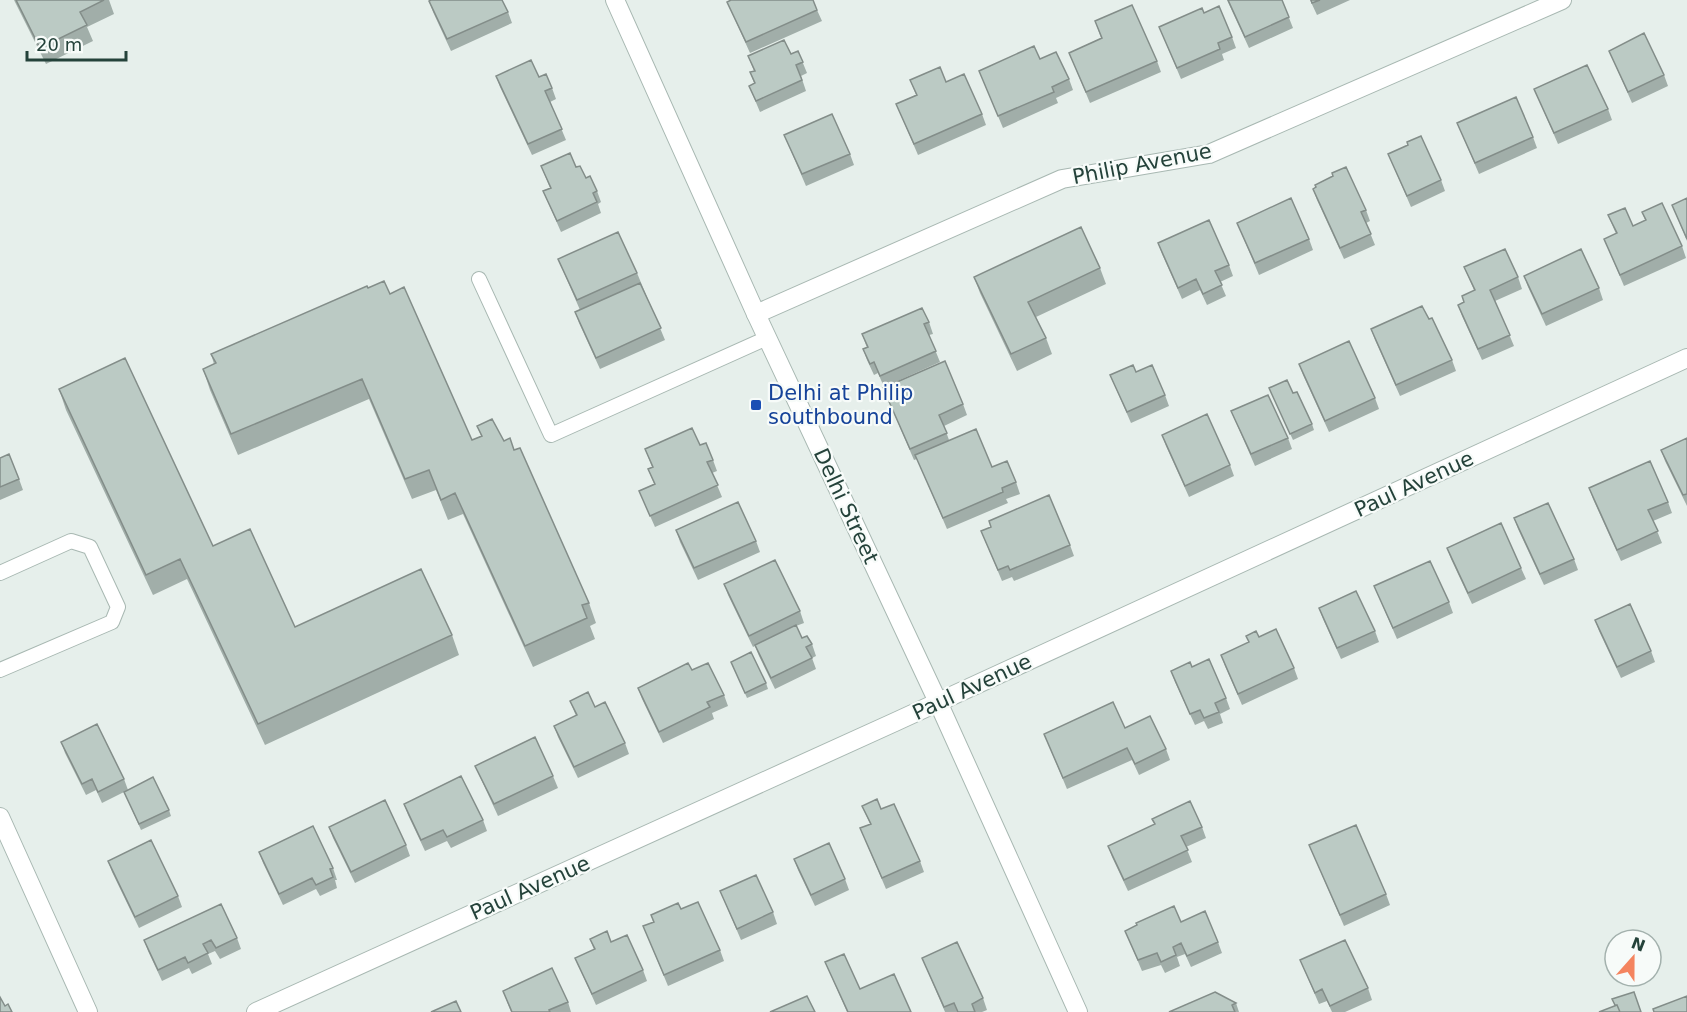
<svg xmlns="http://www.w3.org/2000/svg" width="1687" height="1012" font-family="'DejaVu Sans',sans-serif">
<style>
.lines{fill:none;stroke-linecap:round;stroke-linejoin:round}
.service-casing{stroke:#a8b8b2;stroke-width:16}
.minor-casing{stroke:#a8b8b2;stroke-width:20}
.tertiary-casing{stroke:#a8b8b2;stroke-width:20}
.service{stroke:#fff;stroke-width:14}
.minor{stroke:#fff;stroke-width:18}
.tertiary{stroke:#fff;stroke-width:18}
.wall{fill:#a1aea9}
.building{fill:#bbcac4;stroke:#838d89;stroke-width:1.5}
.transit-dot{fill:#1a4fb4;stroke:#f7fbf9;stroke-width:2}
.labels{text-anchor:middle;stroke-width:4.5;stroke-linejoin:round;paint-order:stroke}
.street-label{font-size:21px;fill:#24423a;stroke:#f7fbf9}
.transit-label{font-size:21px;fill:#164399;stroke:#f7fbf9;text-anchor:start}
</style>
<rect width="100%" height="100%" fill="#e6efeb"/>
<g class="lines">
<g class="service-casing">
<path id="service" d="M479,279L551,435L767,338
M0,573L71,541L90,547L118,607L112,622L0,670"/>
</g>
<g class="minor-casing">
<path id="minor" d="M756,314L1062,179L1209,154L1562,0
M0,817L88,1012
M256,1012L895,722L1687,358"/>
</g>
<g class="tertiary-casing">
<path id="tertiary" d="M615,0L756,314L938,702L1078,1012"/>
</g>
<use href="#service" class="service"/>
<use href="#minor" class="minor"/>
<use href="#tertiary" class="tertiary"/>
</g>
<path class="wall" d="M14,0H109L114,14L87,27L93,41L46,64Z
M1227,0H1282L1293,28L1249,48Z
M1310,0H1350L1317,15Z
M429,1L508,12L512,23L451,51L433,12Z
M727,2L817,10L822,21L750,53Z
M1204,13L1232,37L1236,48L1222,54L1224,60L1181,79L1159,27Z
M1095,21L1157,61L1161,72L1090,103L1069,53L1101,38Z
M798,51L807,73L801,76L806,91L760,112L749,86L754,83L750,72L754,71L748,56L791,54Z
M1609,51L1664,75L1668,86L1632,103Z
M1040,59L1069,79L1073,90L1056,98L1058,103L1003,128L979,71Z
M496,76L539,77L552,88L556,99L550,102L566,140L532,155L500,87Z
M910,80L946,82L982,114L986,125L918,155L896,104L916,95Z
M1534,89L1608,109L1612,120L1558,144Z
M1457,123L1533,137L1537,148L1479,174Z
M784,135L850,154L854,165L806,186Z
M1408,145L1441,180L1445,191L1411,207L1388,154Z
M541,166L576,167L597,191L601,202L598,204L601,213L561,232L543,191L550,188Z
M1313,189L1366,210L1370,221L1366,223L1375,245L1344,259L1317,200Z
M1687,198V241L1672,205Z
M1642,212L1682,246L1686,258L1624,286L1604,239L1616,234L1608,215L1633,226L1645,220Z
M1237,223L1309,239L1313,250L1259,275Z
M1158,243L1229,265L1233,276L1220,282L1226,296L1207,305L1200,290L1182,299L1162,254Z
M558,259L637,273L665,340L600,369L579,323L575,312L580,310Z
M1464,267L1518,277L1522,289L1495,301L1514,346L1482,360L1462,316L1458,305L1464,302L1474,290Z
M1100,268L1106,284L1036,317L1046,338L1052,354L1017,371L980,293L974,277Z
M1524,276L1599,288L1603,300L1546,326L1528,287Z
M368,288L390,294L472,440L481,436L477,426L504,441L514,450L589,603L596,623L590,626L595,639L533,667L463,514L448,520L436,490L412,499L369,399L238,455L210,390L203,369L214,364L211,354Z
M1429,319L1452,360L1456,371L1400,396L1375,340L1371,329Z
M929,322L933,334L929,335L940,362L884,387L878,373L874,375L867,360L863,349L867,348L862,334Z
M1299,364L1375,398L1379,409L1329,432L1303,375Z
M1110,375L1165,395L1169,406L1131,423Z
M883,388L963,404L967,415L944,426L949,440L1016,482L1020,494L1006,499L1008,503L947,529L917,459L914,460Z
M1269,388L1312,424L1314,430L1293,440Z
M59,389L213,546L295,627L452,635L459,655L265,745L187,579L153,595L66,410Z
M1231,411L1288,438L1292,449L1255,466Z
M1162,435L1230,465L1234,476L1189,497L1166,446Z
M1687,438V506L1665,461L1661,450Z
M700,445L713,460L717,471L712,473L722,497L655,527L639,491L654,484L648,469L652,467L645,449Z
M0,458L19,479L23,490L0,500Z
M1589,488L1668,502L1672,513L1653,521L1662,543L1621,561L1593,499Z
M1514,518L1574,559L1578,570L1544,585L1518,529Z
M991,527L1070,545L1074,556L1014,581L1012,577L1002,581L981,531Z
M676,530L756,541L760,552L698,580L680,542Z
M1447,548L1521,568L1526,579L1472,604L1451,559Z
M724,584L800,611L804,623L796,626L802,638L812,644L816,656L812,658L816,669L775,689L759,656L755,646L753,647L728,595Z
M1374,586L1449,602L1453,613L1397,639Z
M1319,608L1375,631L1379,642L1341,659L1323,619Z
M1595,620L1651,651L1655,662L1621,678L1599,631Z
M1246,636L1294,668L1298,679L1242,705L1225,666L1221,655L1249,642Z
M731,662L766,683L768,689L747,698Z
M1192,667L1226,698L1230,709L1220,714L1223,723L1208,729L1204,721L1195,725L1175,682L1171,671Z
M692,670L724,695L728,706L712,713L714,719L663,743L642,699L638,688Z
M570,701L595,707L625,743L629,754L578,778L558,737L554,726L576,716Z
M1044,734L1166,749L1170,760L1139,775L1132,760L1067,789Z
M61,742L124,779L128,790L169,810L171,816L141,830L124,792L102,803L96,790L86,795L65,753Z
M475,766L553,776L558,788L498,816L480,777Z
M404,804L483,820L487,831L451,848L447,841L425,851L408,815Z
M862,806L881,809L920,861L924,872L886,889L860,828L870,824Z
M329,827L406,845L410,856L355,883L333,838Z
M1202,827L1206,838L1186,847L1192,862L1128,891L1112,857L1108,846Z
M1309,845L1386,894L1390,905L1344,926Z
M259,852L333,868L337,880H335L337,888L320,896L316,889L283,905L263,863Z
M794,859L845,879L849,890L815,906L798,870Z
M108,861L178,896L182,907L139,928L112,872Z
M720,891L773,912L777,924L741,940Z
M681,909L720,950L724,961L668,986L643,926L653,922L651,915Z
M1181,922L1218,942L1222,953L1191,967L1185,954L1177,957L1180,966L1165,973L1161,965L1142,971L1125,931Z
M237,938L241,949L220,959L215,951L208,954L212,964L192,974L189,968L162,981L148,951L144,940Z
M590,939L643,970L647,981L596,1005L575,958L594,950Z
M922,958L983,998L987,1010L982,1012H945Z
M1300,960L1368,988L1372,1000L1345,1012H1332L1327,1001L1319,1004Z
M825,962L860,989L911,1012H847Z
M503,991L568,1002L571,1012H511Z
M1236,1003L1239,1012H1169Z"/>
<path class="building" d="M16,0H104L80,12L87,25L40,48Z
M431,0H502L508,12L447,39L429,1Z
M731,0H813L817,10L746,42L727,2Z
M1228,0H1282L1289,17L1245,37Z
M1311,0H1320L1312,3Z
M1132,5L1157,61L1086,92L1069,53L1102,38L1095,21Z
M1219,6L1232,37L1218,43L1220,49L1177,68L1159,27L1202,8L1204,13Z
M1644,33L1664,75L1628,92L1609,51Z
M784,40L791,54L798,51L803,62L796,65L802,80L756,101L749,86L755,83L750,72L755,71L748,56Z
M1034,46L1040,59L1056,52L1069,79L1052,87L1054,92L998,116L979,71Z
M531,60L539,77L546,74L552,88L545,91L562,129L528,144L496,76Z
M1587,65L1608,109L1554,133L1534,89Z
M940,67L946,82L964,74L982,114L914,144L896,104L917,95L910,80Z
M1516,97L1533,137L1475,163L1457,123Z
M832,114L850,154L802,174L784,135Z
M1421,136L1441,180L1407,196L1388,154L1408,145L1407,142Z
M570,153L576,167L580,166L586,178L590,176L597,191L593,193L597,202L557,221L543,191L551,188L541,166Z
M1346,167L1366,210L1361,212L1371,234L1340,248L1313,189L1316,187L1315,185L1333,176L1332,173Z
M1291,198L1309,239L1255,263L1237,223Z
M1687,198V239L1672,205Z
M1662,203L1682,246L1620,275L1604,239L1617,233L1608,215L1625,208L1633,226L1646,220L1642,212Z
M1209,220L1229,265L1215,271L1222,285L1203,294L1196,279L1178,288L1158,243Z
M1081,227L1100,268L1028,302L1046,338L1011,354L974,277Z
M618,232L637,273L577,300L558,259Z
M1505,249L1518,277L1490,290L1510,335L1478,349L1458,305L1464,302L1462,296L1475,290L1464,267Z
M1581,249L1599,288L1542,314L1524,276Z
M384,281L390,294L404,287L472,440L482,436L477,426L492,419L504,441L510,438L514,450L520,448L589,603L582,605L587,618L525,646L455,493L441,500L429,470L405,479L362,379L231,434L203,369L216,363L211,354L367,286L368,288Z
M640,283L661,328L596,358L575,312Z
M1422,306L1429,319L1432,318L1452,360L1396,385L1371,329Z
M922,308L929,322L924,324L936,351L880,376L874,362L870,364L863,349L868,347L862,334Z
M1349,341L1375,398L1325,421L1299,364Z
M125,358L213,546L250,529L295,627L421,569L452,635L258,724L180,559L146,575L59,389Z
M945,361L963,404L939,415L947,433L910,449L883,388Z
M1133,365L1136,372L1152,365L1165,395L1127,412L1110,375Z
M1287,380L1293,393L1297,392L1312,424L1290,434L1269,388Z
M1268,395L1288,438L1251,454L1231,411Z
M1207,414L1230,465L1185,486L1162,435Z
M692,428L700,445L706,443L713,460L707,462L718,485L650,516L639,491L655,484L648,469L653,467L645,449Z
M976,429L992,467L1007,461L1016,482L1002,488L1003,492L943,518L915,455Z
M1687,438V494L1683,495L1661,450Z
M9,454L19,479L0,487V458Z
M1650,461L1668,502L1648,510L1658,531L1617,550L1589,488Z
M1049,495L1070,545L1010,570L1008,566L998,570L981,531L991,527L989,521Z
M738,502L756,541L694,568L676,530Z
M1548,503L1574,559L1540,574L1514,518Z
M1501,523L1521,568L1468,593L1447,548Z
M775,560L800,611L749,636L724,584Z
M1430,561L1449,602L1393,628L1374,586Z
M1356,591L1375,631L1337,648L1319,608Z
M1630,604L1651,651L1617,667L1595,620Z
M796,625L802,638L807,636L812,644L806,647L812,658L771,678L755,645Z
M1276,629L1294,668L1238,694L1221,655L1249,642L1246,636L1256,631L1259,637Z
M751,652L766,683L745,693L731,662Z
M1209,659L1226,698L1215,703L1219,712L1204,718L1200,710L1190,714L1171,671L1190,662L1192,667Z
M688,663L692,670L708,663L724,695L707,702L710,707L659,732L638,688Z
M588,692L595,707L605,702L625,743L574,767L554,726L577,715L570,701Z
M1113,702L1125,728L1150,716L1166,749L1135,764L1127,748L1063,778L1044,734Z
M97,724L124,779L98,792L92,779L82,784L61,742Z
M535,737L553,776L494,804L475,766Z
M461,776L483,820L447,837L443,830L421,840L404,804Z
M153,777L169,810L139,824L124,792Z
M877,799L881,809L894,804L920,861L882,878L860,828L871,824L862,806Z
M385,800L406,845L351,872L329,827Z
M1190,801L1202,827L1181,836L1188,850L1124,880L1108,846L1155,824L1152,819Z
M1356,825L1386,894L1340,915L1309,845Z
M313,826L333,868L330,869L333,877L316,885L312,878L279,894L259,852Z
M151,840L178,896L135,917L108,861Z
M829,843L845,879L811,895L794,859Z
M756,875L773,912L737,929L720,891Z
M698,902L720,950L664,975L643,926L654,922L651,915L678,903L681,909Z
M221,904L237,938L216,948L211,940L203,944L208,953L188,963L185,957L158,970L144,940Z
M1174,906L1181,922L1205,911L1218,942L1187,956L1181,943L1173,947L1176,955L1161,962L1157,953L1138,960L1125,931L1137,925L1136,923Z
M607,931L611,942L627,935L643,970L592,994L575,958L595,949L590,939Z
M1345,940L1368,988L1330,1006L1322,989L1315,993L1300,960Z
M957,942L983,998L972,1004L975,1012H958L954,1003L944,1007L922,958Z
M844,954L860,989L894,974L911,1012H848L825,962Z
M552,968L568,1002L549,1010L550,1012H512L503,991Z
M1215,992L1236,1003L1232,1005L1235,1012H1169Z
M1634,992L1641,1012H1620L1617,1005H1615L1612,999Z
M807,996L815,1012H770Z
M1687,996V1012H1654L1653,1009Z
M0,997L5,1006L8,1004L12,1012H0Z
M456,1001L461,1012H431Z
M1617,1005L1620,1012H1599Z"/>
<rect class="transit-dot" x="750" y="399" width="12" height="12" rx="3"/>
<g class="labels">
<g class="street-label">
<text transform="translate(1142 164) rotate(-11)" y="7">Philip Avenue</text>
<text transform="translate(1414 484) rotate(-25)" y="7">Paul Avenue</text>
<text transform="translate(846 506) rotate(65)" y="7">Delhi Street</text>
<text transform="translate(972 687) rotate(-25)" y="7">Paul Avenue</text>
<text transform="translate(530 888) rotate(-24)" y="7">Paul Avenue</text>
</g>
<g class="transit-label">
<text x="768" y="400">Delhi at Philip<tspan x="768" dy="24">southbound</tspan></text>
</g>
</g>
<g transform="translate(1633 958) rotate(21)"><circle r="28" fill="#f7fbf9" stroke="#a3b1ad" stroke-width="1.5"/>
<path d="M0-4.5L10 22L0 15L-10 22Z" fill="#f4845f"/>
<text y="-9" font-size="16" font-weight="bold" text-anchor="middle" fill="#24423a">N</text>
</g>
<path d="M27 51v9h99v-9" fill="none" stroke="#24423a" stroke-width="3"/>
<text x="36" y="51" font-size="18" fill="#24423a" stroke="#f7fbf9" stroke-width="4.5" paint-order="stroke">20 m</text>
</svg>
